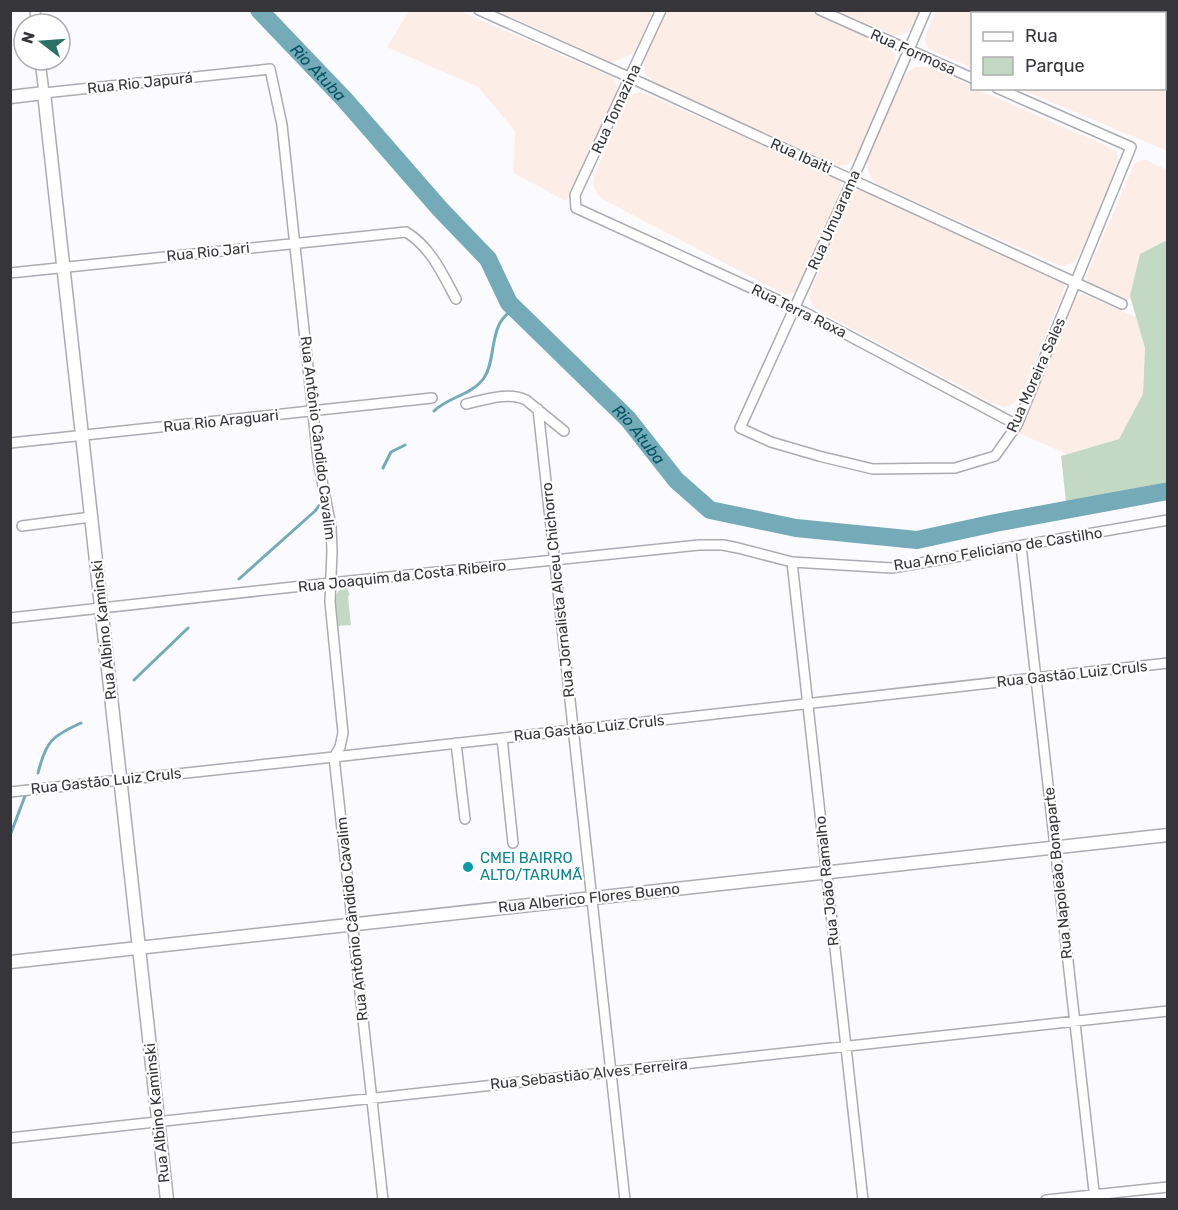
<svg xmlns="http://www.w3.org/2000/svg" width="1178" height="1210" font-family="Rubik,sans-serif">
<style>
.industrial{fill:#fceee7}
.green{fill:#c4d9c4}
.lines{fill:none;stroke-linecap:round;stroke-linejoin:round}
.stream{stroke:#75aab8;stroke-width:3}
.river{stroke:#75aab8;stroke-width:18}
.minor-casing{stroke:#ababb3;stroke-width:12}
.tertiary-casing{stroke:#ababb3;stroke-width:15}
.minor{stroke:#fff;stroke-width:9}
.tertiary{stroke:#fff;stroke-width:12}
.culture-dot{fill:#0f9aa8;stroke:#fff;stroke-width:2}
.labels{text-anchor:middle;stroke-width:4.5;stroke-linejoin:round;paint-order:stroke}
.street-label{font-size:15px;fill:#363539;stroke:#fff}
.culture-label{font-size:15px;fill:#0d838f;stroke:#fff;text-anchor:start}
.water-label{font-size:16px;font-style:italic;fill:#005261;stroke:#fff}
</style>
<rect width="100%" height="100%" fill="#fbfbff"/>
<path class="industrial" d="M806,10L886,46L895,54L896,63L894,71L856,157L848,164L839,166L836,165L656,84L646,75L644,66L645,58L666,11Z
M1157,10L1162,13L972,14V68L930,50L925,42L926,34L936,11Z
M409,11H460L610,76L615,80L617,86L616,95L566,201L513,173L515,131L478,87L387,47Z
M498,11H653L635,53L612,63Z
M838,11H920L911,29L905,34L896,36Z
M1165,15L1168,17L1167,151L1020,89L1164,88Z
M915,67H928L932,69L972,86V88L977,89L1105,145L1116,151L1119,159L1118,167L1080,254L1074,262L1065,266L1058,265L878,185L872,180L867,167V158L903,79L908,72Z
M642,92L834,176L839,180L841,187L839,196L798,288L793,293L785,294L778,291L604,200L597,194L593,185L594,176L625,104L630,96L636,93Z
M1142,160H1147L1167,170V240L1140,254L1132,301L1093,285L1088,281L1086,276L1132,169L1134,164Z
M861,189L865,190L1063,279L1065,283L1063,293L1022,394L1017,401L1009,406L1004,407L990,402L820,312L812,305L810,297L813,284L849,201L854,192Z
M1080,294L1085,295L1136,317L1145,348L1143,394L1119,439L1067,454L1018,433L1075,298Z"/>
<path class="green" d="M1167,240V482L1066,502L1061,456L1119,439L1143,394L1145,348L1130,296L1140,254Z
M346,586L350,595L348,596L351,625L337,626C336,611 329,593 346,586Z"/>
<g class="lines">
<path class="stream" d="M434,411C448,397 472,395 484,378C494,363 491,341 499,325C502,317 509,313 514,307
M383,468L391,452L405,445
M239,579L315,511L323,501
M134,680L188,628
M38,773C46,741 52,736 81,723
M11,833L25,796"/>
<path class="river" id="s1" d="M259,10L345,100L440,209L488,259L509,303L628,419L676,480L710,510L796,528L917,540L995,523L1168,491"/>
<g class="minor-casing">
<path id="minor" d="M35,10L36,24
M479,10L631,78L1122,304
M661,10L575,195L576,208L806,313L1017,425
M820,10L972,78
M926,10L853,179L740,428L771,442L819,456L873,469L955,468L995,456L1017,425L1131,147L997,88
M40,60L44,93L270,69L282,125L318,460L331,526L332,551L330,602L343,733L340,747L334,757L383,1200
M10,273L406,232C431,247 443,275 456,299
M466,404C484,400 509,391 526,400L564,431
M538,409L625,1200
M10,443L432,398
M22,526L91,517
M1021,546L1095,1200
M792,562L863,1200
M10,618L330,583L699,545H723L738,548L792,562L892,568L1168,520
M502,738L513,843
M456,743L465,819
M10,792L334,757L1168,663
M10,1138L1168,1011
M1046,1200L1168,1187"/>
</g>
<g class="tertiary-casing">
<path id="tertiary" d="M10,97L44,93L167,1200
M10,962L1168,835"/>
</g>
<use href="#minor" class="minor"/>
<use href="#tertiary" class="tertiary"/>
</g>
<circle class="culture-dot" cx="468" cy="867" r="6"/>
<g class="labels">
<g class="street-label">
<text transform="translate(913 52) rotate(24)" y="5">Rua Formosa</text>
<text transform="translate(140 83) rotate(-6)" y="5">Rua Rio Japurá</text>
<text transform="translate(616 109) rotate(-65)" y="5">Rua Tomazina</text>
<text transform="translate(801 156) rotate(24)" y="5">Rua Ibaiti</text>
<text transform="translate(834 220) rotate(-66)" y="5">Rua Umuarama</text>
<text transform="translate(208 252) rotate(-6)" y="5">Rua Rio Jari</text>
<text transform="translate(799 311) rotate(26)" y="5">Rua Terra Roxa</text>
<text transform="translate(1036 375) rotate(-66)" y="5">Rua Moreira Sales</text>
<text transform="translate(221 421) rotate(-6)" y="5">Rua Rio Araguari</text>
<text transform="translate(318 438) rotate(83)" y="5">Rua Antônio Cândido Cavalim</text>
<text transform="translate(998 549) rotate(-9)" y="5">Rua Arno Feliciano de Castilho</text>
<text transform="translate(402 576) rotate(-6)" y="5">Rua Joaquim da Costa Ribeiro</text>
<text transform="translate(558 590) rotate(-96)" y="5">Rua Jornalista Alceu Chichorro</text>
<text transform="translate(104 630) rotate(-96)" y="5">Rua Albino Kaminski</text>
<text transform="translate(1072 674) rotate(-6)" y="5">Rua Gastão Luiz Cruls</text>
<text transform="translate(589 728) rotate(-6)" y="5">Rua Gastão Luiz Cruls</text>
<text transform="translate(106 781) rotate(-6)" y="5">Rua Gastão Luiz Cruls</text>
<text transform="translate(1058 873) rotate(-96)" y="5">Rua Napoleão Bonaparte</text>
<text transform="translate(827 881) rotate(-96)" y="5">Rua João Ramalho</text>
<text transform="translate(589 898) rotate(-6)" y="5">Rua Alberico Flores Bueno</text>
<text transform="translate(352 919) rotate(-96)" y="5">Rua Antônio Cândido Cavalim</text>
<text transform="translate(589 1074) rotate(-6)" y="5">Rua Sebastião Alves Ferreira</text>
<text transform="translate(157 1113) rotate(-96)" y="5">Rua Albino Kaminski</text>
</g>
<g class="culture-label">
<text x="480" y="863">CMEI BAIRRO<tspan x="480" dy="17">ALTO/TARUMÃ</tspan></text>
</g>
<g class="water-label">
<text dy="6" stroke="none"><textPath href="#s1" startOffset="86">Rio Atuba</textPath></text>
<text dy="6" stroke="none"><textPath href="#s1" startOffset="572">Rio Atuba</textPath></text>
</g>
</g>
<rect width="1178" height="1210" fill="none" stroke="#363539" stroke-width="24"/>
<rect x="971" y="12" width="195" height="78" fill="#ffffff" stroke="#afaeb0" stroke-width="1.5"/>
<rect x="983" y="32" width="30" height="9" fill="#ffffff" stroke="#afaeb0" stroke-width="1.5"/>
<text x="1025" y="42" font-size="18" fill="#363539">Rua</text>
<rect x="983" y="57" width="30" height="18" fill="#c4d9c4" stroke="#afaeb0" stroke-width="1.5"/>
<text x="1025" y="72" font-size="18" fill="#363539">Parque</text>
<g transform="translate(42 42) rotate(287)"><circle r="28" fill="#ffffff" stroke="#afaeb0" stroke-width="1.5"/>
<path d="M0-4.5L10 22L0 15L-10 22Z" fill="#2a7168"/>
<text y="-9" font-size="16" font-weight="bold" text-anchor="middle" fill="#363539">N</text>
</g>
</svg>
